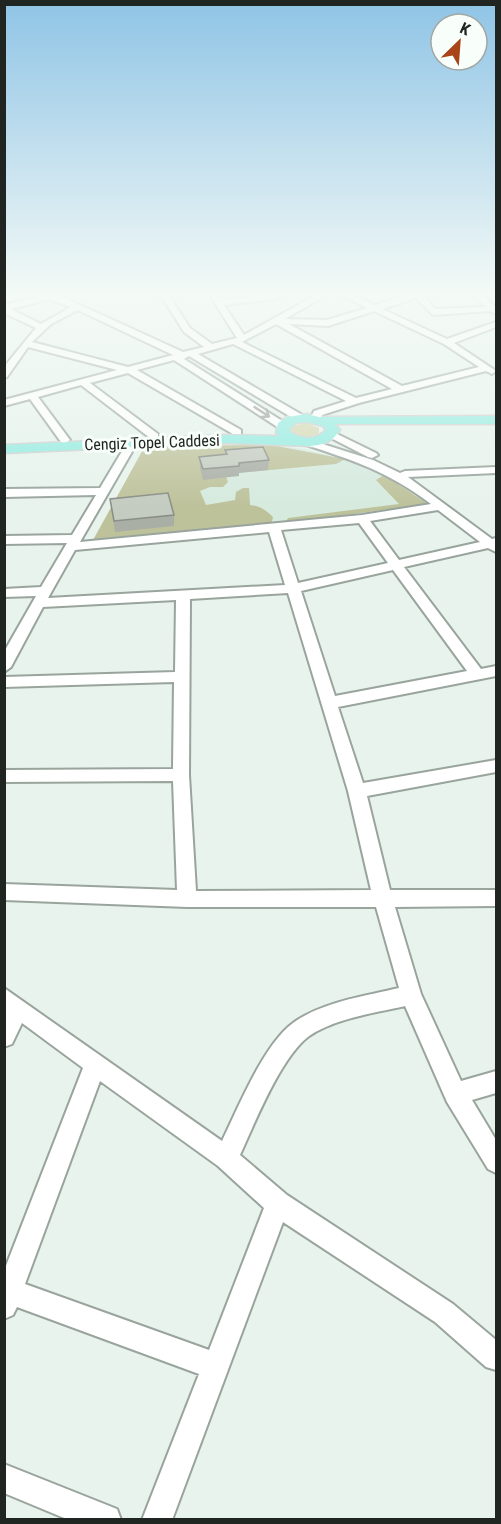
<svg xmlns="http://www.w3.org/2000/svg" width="501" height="1524" font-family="'Roboto Condensed',sans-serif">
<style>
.built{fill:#d6eade}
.green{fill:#d4d8b2}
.forest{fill:#bec29b}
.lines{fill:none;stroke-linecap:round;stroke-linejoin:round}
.minor-casing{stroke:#99a49d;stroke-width:4}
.major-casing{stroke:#cecfce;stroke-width:3}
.minor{fill:#fff;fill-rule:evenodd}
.major{fill:#92ebe0;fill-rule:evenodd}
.wall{fill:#a9afa5}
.building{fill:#c4cbc0;stroke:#898e86;stroke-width:1.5}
.oneway{stroke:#9b9d9c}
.labels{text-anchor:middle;stroke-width:6;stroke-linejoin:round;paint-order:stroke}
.far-street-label{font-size:16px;fill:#212522;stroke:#f8fffb}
</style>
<rect width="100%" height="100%" fill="#e7f3ec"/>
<path class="built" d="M271,445L304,449L359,463L384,475L428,504L271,525L93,540Z"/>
<path class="green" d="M306,423L319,428V434L303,438L291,434L292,426Z"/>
<path class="forest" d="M271,445L345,459L336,464L225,474L228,482L223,487H210L200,491L206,505L235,500L236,492L243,488H249L250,505C260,506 266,510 273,517L271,525L93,540L145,446Z
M384,475L428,504L285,523L288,518L399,504L376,480Z"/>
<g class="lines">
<g class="minor-casing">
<path id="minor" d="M38,294H56L183,352L204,347L184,332L160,294H168L190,328L212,344L237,338L211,297L215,295L221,300L281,294L276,299L224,305L244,335L318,294H328L285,319L327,320L367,308L340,294H351L375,305L411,294H422L435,309L486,307L473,294H482L496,308V314L490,311L433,315L416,298L382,309L447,339L496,322V327L454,343L496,371L492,374L486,371L359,403L322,415L319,421L315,422L310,419L314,411L346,401L233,344L198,354L304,416V420H296L189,356L184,359L287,424V428H279L174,360L137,370L241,430V434H233L128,373L90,383L158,434V438H150L81,385L38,397L70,440L65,443L61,442L30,399L4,406V400L117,370L28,347L7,377L4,378V367L36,328L4,313V305L41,296ZM49,299L71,307L41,324L11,309ZM78,310L173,355L128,367L32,342L51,324ZM374,311L444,344L479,367L402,386L289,324L328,326ZM276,324L392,389L356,398L242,342Z
M331,431L376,453L378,455L372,458L368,457L327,436V432Z
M307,439L373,460L400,473L405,471L496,467V473L408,477L492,539L496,538V552L488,548L404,567L481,669L496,666V676L338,707L363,783L496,760V772L367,796L390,890H496V906L395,907L421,994L461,1081L496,1071V1093L472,1100L496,1140V1173L488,1169L447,1102L405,1006C375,1013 336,1018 309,1036C281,1057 255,1122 240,1155L287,1195L453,1304L496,1340V1370L486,1367L435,1322L283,1222L172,1520H142L199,1374L17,1307L13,1315L4,1319V1271L83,1068L22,1023L12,1044L4,1047V988L222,1141C238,1108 264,1044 293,1023C322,1002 365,996 399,988L376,907H187L4,900V884L177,890L173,781L4,782V770L173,769L174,682L4,687V677L175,672L176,600L43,607L11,667L4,672V652L36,596L4,597V589L41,587L67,543L4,544V536L72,535L96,495L4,497V489L100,488L127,443L132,440L137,443L80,542L362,515L431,504C389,472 353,460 303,444V440ZM438,510L480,542L399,560L370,521ZM359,523L388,563L298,583L281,530ZM269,532L285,585L48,598L75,550ZM393,570L467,671L335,696L301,591ZM288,593L348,791L371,890L196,891L189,775L190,599ZM100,1081L218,1166L264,1208L209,1350L25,1284Z
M4,1464L117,1509L121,1520H69L4,1493Z"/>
</g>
<g class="major-casing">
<path id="major" d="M307,414L319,417L496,416V424H335L340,430C332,442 323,445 310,446L226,443L4,453V445L226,435L279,436L276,433L278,423L287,417ZM307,422L323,426L326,430C315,441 302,439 290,432V428L296,423Z"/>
</g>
<use href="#minor" class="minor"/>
<use href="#major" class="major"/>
</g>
<path class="wall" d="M225,450L269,460L268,470L239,473V476L203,480L200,468L199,457L226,455Z
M110,499L174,515V526L115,532Z"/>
<path class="building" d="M263,447L269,460L239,463V466L203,469L199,457L227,454L225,450Z
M168,493L174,515L114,521L110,499Z"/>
<defs><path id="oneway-shaft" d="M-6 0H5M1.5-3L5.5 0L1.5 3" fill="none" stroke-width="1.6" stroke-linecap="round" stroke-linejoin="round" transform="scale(1.5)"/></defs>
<use class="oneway" href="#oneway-shaft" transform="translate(262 412) rotate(33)"/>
<linearGradient id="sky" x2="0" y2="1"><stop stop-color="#8fc4e6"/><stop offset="0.58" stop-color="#f4faf6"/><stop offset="1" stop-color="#f4faf6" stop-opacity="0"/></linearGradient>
<rect width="501" height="507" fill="url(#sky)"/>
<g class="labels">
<g class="far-street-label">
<text transform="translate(152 442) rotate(-2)" y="6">Cengiz Topel Caddesi</text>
</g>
</g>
<rect width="501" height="1524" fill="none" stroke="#212522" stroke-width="12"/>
<g transform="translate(459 42) rotate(25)"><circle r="28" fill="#f8fffb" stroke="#a2a8a4" stroke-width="1.5"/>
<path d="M0-4.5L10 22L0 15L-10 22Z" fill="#a94318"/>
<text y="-9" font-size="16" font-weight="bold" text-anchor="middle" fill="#212522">K</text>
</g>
</svg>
